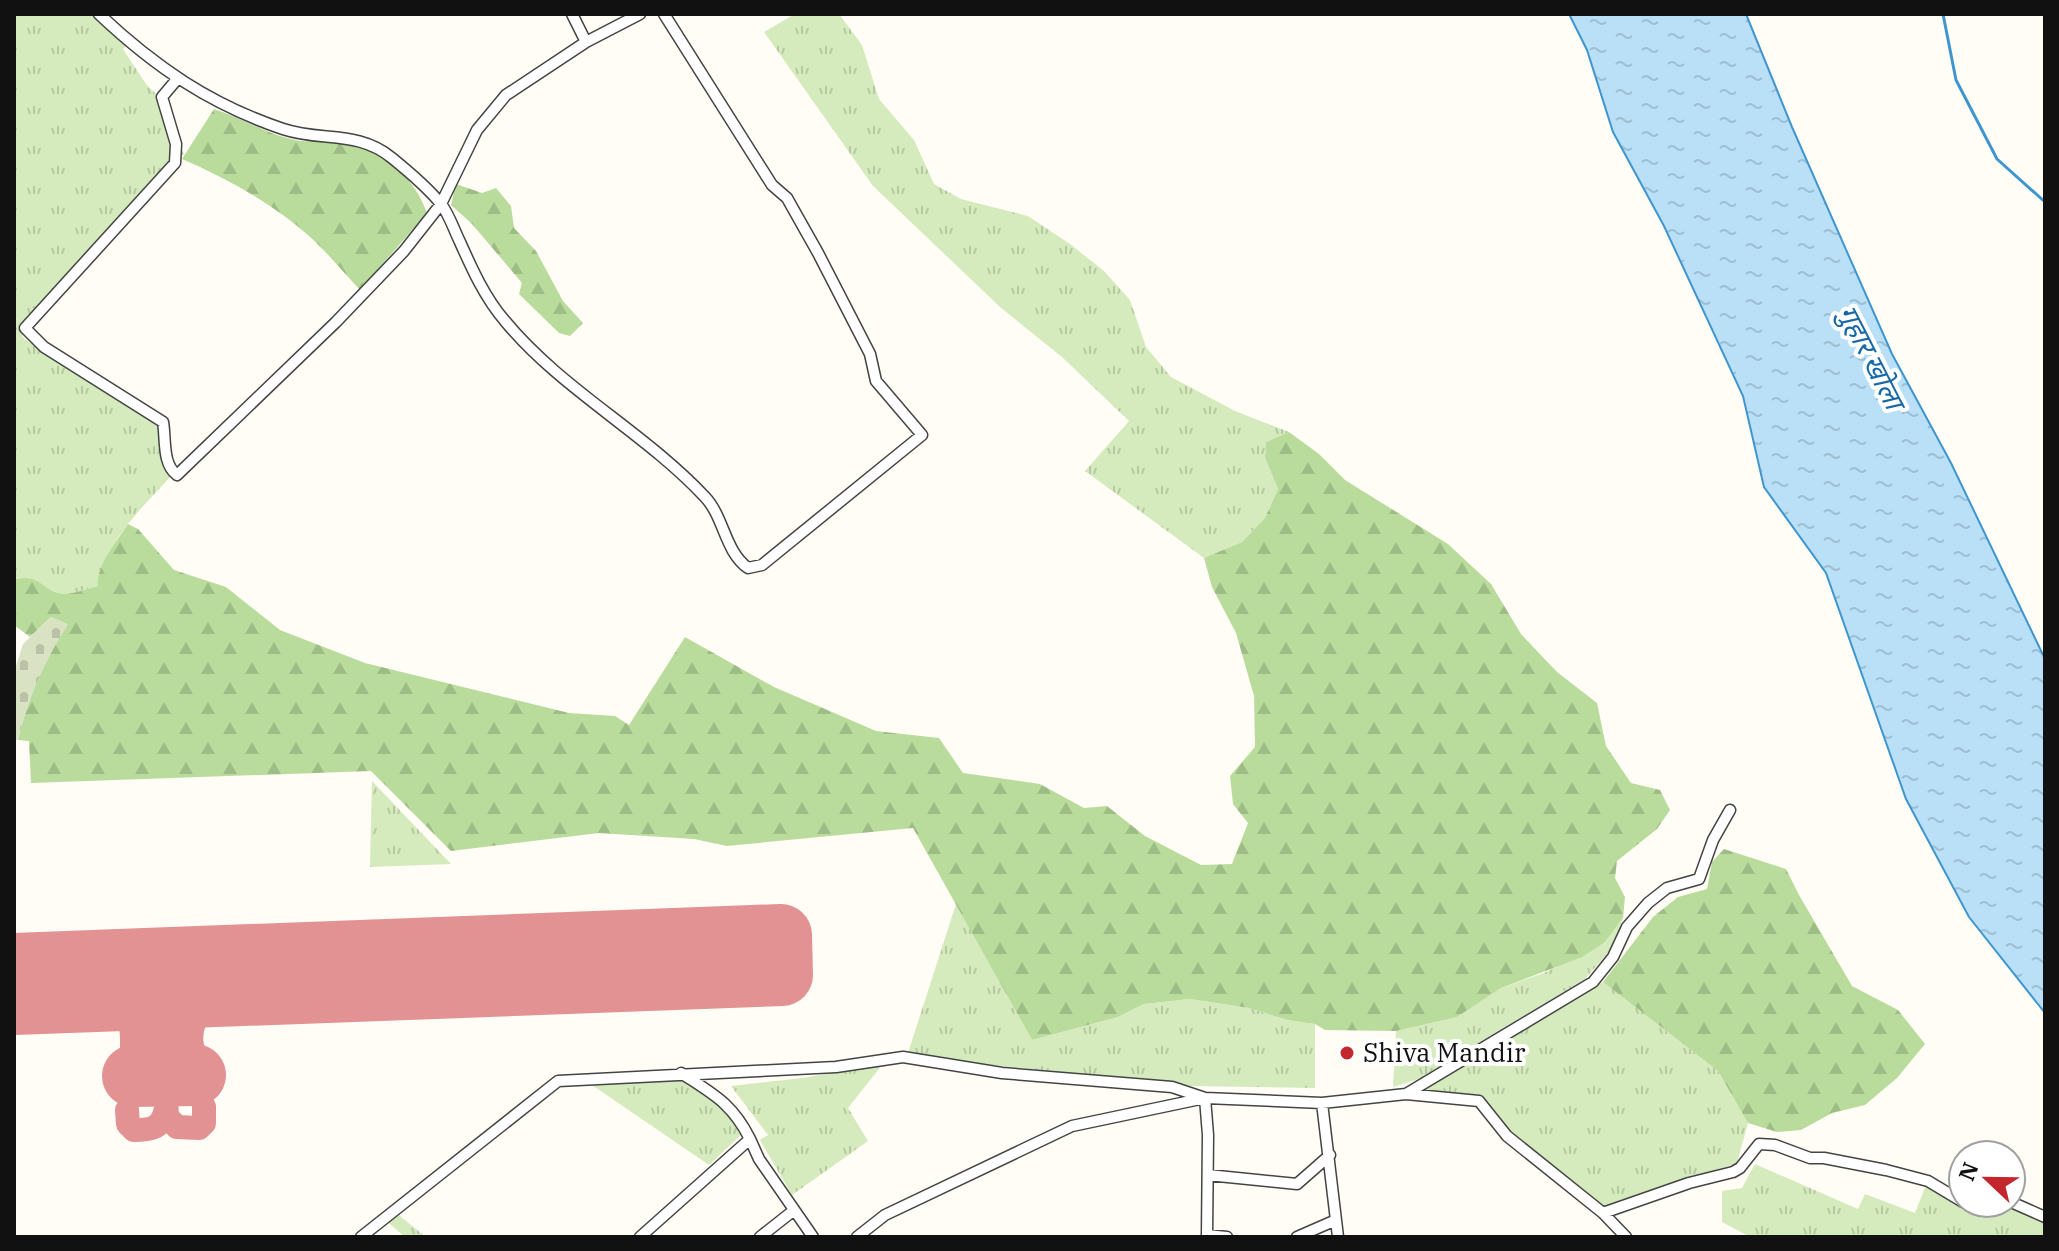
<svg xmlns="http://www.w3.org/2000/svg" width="2059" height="1251" font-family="'IBM Plex Serif','Noto Sans Devanagari',serif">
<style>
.grass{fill:url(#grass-tufts)}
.forest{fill:url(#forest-firs)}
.cemetery{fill:url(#cemetery-stones)}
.water{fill:url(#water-ripples);stroke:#3f96cf;stroke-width:2}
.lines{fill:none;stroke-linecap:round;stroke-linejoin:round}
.stream{stroke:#3f96cf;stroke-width:3}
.taxiway{stroke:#e29292;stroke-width:24}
.runway{stroke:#e29292;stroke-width:62}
.minor-casing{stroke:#444;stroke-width:13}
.minor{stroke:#fff;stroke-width:10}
.poi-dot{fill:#c4262e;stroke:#fff;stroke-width:3}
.labels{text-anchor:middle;stroke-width:8;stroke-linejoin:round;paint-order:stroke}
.poi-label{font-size:26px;fill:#111;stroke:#fff;text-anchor:start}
.water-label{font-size:28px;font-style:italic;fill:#1768a6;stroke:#fff}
</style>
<defs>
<pattern id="grass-tufts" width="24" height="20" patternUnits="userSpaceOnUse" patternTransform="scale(2)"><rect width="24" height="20" fill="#d5ebbd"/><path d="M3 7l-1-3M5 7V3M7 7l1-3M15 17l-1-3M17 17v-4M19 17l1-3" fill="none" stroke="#b6c8a1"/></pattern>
<pattern id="forest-firs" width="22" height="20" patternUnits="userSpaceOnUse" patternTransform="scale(2)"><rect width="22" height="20" fill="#b9dc9c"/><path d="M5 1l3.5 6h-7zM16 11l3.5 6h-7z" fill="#9ebc85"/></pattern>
<pattern id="cemetery-stones" width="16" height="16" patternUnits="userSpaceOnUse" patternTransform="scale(2)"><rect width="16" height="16" fill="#d9e3c4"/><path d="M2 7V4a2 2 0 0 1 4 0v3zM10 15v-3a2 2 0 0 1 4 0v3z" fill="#b9c2a7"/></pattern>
<pattern id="water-ripples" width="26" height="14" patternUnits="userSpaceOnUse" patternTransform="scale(2)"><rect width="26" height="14" fill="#b9e0f7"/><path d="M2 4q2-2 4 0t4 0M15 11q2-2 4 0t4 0" fill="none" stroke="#9ebfd3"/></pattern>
</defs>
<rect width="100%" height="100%" fill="#fffdf5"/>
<path class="grass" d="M14,14H94L127,45L123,49L146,84L172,110L179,145L184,154L22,336C31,345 43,349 54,355C84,373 132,400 156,425C168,438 154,455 172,475C143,507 105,541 98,586C86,589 70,596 58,593C43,588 31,576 14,579Z
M795,14H839L862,45L879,99L914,140L934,184L961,199L1028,216L1070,244L1104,271L1130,300L1146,347L1171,377L1235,411L1289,432L1266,442L1265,458L1278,489L1265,518L1242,542L1204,558L1085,471L1129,421L1062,357L1000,307L873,186L764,32Z
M372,781L451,864L370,867Z
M956,904L1032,1040L1118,1017L1144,1004L1190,999L1249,1008L1287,1020L1315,1024V1088L1190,1086L907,1056Z
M1623,918L1613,947L1585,979L1419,1079L1393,1087L1396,1031L1456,1017L1501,988L1544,973L1605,942Z
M1603,982L1718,1071L1748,1123L1737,1163L1603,1207L1509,1131L1480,1098L1421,1091Z
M882,1065L848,1108L868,1141L792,1195L760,1140L768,1135L731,1086L802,1078Z
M673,1076C700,1092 728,1104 742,1134L709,1165L589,1083Z
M1755,1164L1858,1209L1865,1194L1915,1213L1927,1182L1960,1203L2014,1204L2045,1221V1237H1750L1722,1222V1191L1742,1188Z
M395,1212L426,1237H405L385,1220Z"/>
<path class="forest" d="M214,109C242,118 269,135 296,140C308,143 322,140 334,141C377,145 413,173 427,213L360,290C343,272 327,252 309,236C272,203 226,178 182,159Z
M456,184L482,193L496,188L511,206L514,228L536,251L563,301L583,323L570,336L559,333L519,294L522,283L472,224L451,205Z
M1289,432L1319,454L1345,480L1448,544L1491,584L1521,634L1557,672L1597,703L1606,746L1631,783L1660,790L1670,810L1657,829L1617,861L1615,878L1625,897L1623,918L1605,942L1582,957L1501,988L1457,1017L1396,1031L1325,1030L1315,1024L1287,1020L1249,1008L1190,999L1144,1004L1118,1017L1032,1040L913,828L727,846L694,839L599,833L451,851L371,771L31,783L29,741L18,740C27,699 45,660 67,625L51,617L30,637L14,625V579C41,575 38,586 58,593C70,596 86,589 98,586C96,565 117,541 128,524L138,529L174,570L226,587L280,630L365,663L569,713L615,716L629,725L685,637L774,687L876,731L939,738L963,773L1040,784L1084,808L1107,806L1145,836L1201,865L1232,864L1248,823L1233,804L1230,776L1255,747L1254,696L1236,633L1212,587L1204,558L1242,542L1265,518L1278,489L1265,458L1266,442Z
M1724,849L1786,869L1799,895L1852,986L1898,1010L1925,1044L1897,1078L1865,1105L1832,1113L1801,1130L1777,1132L1748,1123L1718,1071L1603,982L1653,917L1678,897L1707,889L1712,862Z"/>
<path class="cemetery" d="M51,617L68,624C45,660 27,699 18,740H14V672L23,644Z"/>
<path class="water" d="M1569,14H1746L1792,127L1892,354L1951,463L2045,659V1013L1969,917L1906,799L1826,573L1764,487L1743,396L1664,226L1613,132L1587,50Z"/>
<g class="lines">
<path class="stream" d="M1943,14L1956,80L1997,159L2045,202"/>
<path class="taxiway" d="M52,983C89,982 151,967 162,1017L167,1117L177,1127L199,1128L204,1123V1107
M162,1017C168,967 221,977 259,975
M127,1110L128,1124L134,1130C149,1130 161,1129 165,1112"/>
<path class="runway" d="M14,964L781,935L782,975L190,997C167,1013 164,1067 195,1075L133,1076L147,1069C152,1060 151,1053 151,1043C151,1020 148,1005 123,1000L14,1004"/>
<g class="minor-casing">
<path id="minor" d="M99,14C154,66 209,104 283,129C322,142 358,130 392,158C408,171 428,188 441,204C449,214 454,230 460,242C472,269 485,298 505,321C561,389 644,432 705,497C724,517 725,552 748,568L762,565L922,435L876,381L870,354L818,253L787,198L772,185L664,14
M572,14L586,42
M178,78L162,97L176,144L175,163L25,328L44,347L163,422C166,439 162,464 177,475L336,322L404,251L441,204L477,130L506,95L586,42L640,14
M681,1073C713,1094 732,1103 750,1139
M1406,1094L1593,982L1613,957L1627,927L1648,903L1667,888L1699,879L1713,840L1730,810
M1322,1103L1338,1237
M1208,1175L1297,1184L1330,1155
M2011,1202L2045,1217
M1603,1213L1626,1237
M361,1237L558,1081L836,1067L903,1057L1002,1073L1172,1087L1205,1098L1322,1103L1406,1094L1479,1101L1507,1136L1603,1213L1689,1183L1733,1172L1740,1168L1759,1144L1775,1145L1810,1158H1824L1886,1170L1928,1181L1963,1202
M640,1237L750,1139L759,1159L813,1237
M760,1237L793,1211
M857,1237L885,1215L1072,1126L1205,1098L1208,1135L1207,1235L1227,1237
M1297,1237L1336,1220"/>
</g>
<use href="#minor" class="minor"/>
</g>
<circle class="poi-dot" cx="1347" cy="1053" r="8"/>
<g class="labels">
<g class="poi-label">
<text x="1363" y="1062">Shiva Mandir</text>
</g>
<g class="water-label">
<text transform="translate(1871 357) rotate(63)" y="10">गुहार खोला</text>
</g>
</g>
<rect width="2059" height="1251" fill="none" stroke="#111111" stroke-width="32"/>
<g transform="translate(1987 1179) rotate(292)"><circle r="38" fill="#ffffff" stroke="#a0a0a0" stroke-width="2"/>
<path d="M0-6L14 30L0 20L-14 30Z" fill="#c4262e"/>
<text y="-12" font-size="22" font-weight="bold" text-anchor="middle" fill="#111111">N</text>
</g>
</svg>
